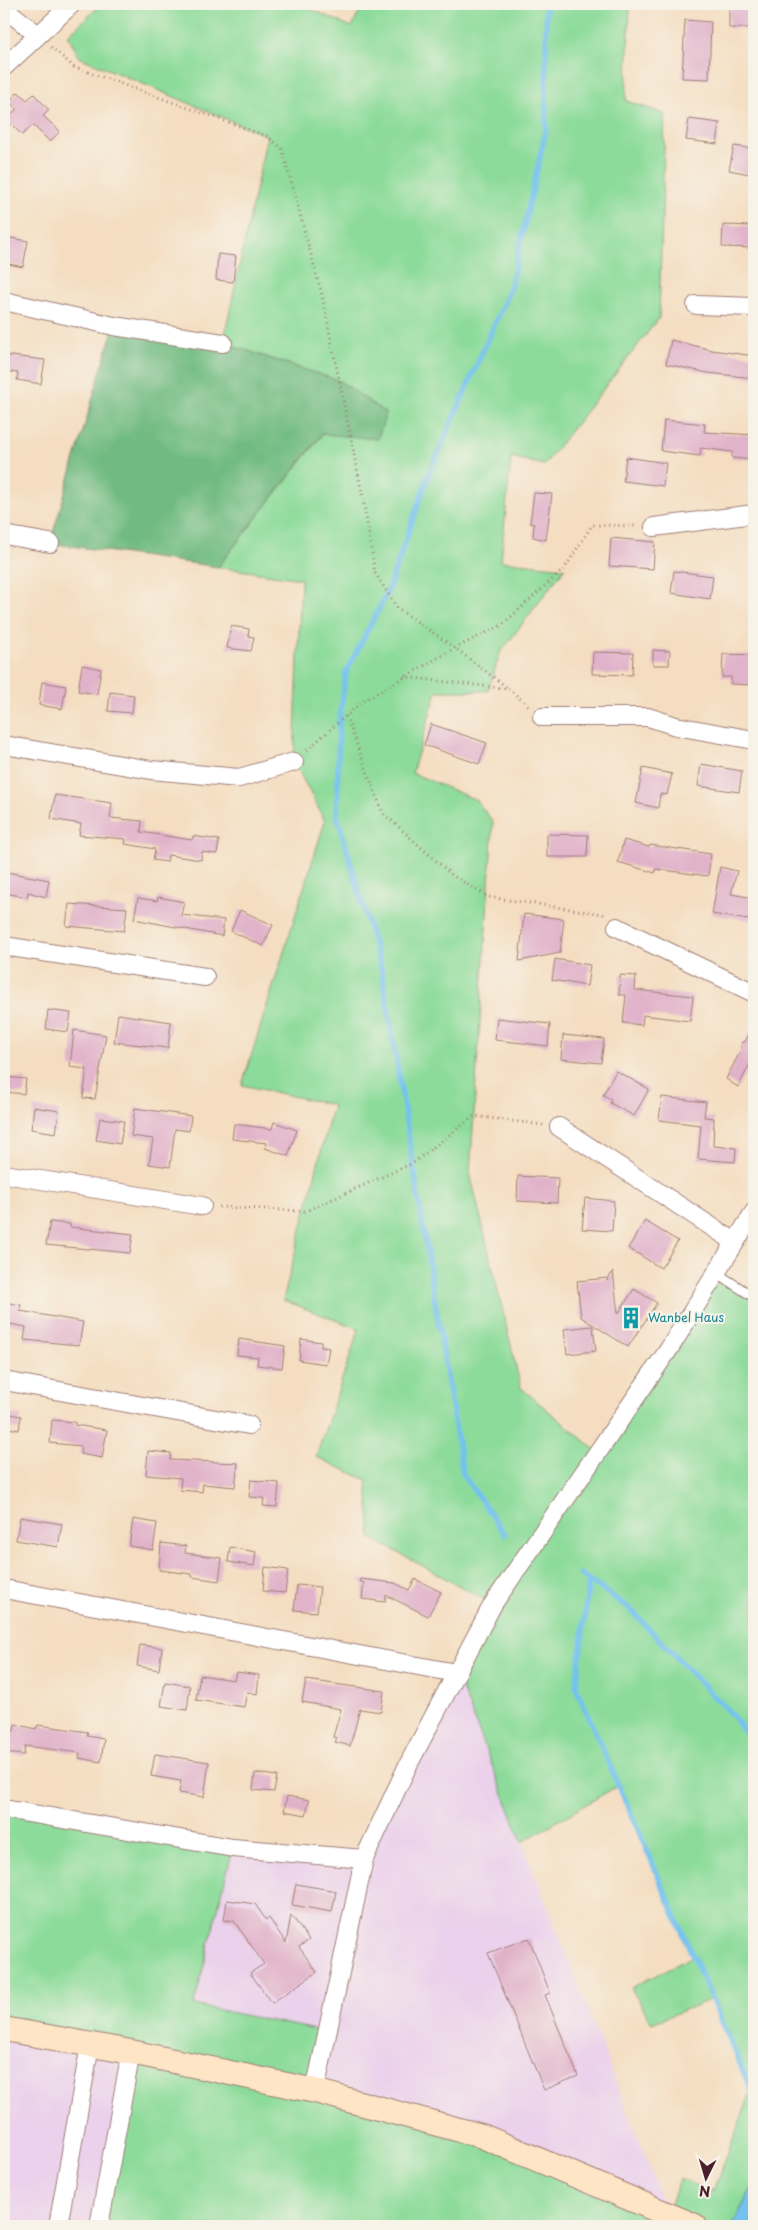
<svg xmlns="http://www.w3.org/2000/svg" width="758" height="2230" font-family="'Playpen Sans',sans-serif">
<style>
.built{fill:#ebd1eb}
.green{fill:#8cdb9a;stroke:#6b7d62}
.forest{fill:#71bb82;stroke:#5e6d56}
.water{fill:#73c2ee;stroke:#5e708c}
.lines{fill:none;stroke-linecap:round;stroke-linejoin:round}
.stream{stroke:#73c2ee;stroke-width:5.5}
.building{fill:#e1b3ca}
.lane-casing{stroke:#9f7e76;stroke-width:11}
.street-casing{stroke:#9f7e76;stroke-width:20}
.secondary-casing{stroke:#9f7e76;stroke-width:26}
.path{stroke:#9f7e76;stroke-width:3;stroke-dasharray:1 4;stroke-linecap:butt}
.lane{stroke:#fff;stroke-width:9}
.street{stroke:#fff;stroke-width:18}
.secondary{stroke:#fde5c5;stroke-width:24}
.labels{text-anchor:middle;stroke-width:4;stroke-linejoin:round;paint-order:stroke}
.culture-label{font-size:12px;fill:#0d838f;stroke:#f7f3e8;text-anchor:start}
</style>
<rect width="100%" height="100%" fill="#f7f3e8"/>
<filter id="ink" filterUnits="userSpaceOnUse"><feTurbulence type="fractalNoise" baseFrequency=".02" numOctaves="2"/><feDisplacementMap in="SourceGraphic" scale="10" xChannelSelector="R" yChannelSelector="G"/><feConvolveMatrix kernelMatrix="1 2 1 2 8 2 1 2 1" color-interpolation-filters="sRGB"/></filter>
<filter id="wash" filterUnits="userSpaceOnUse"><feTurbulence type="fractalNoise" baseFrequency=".0096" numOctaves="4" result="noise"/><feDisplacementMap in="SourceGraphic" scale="20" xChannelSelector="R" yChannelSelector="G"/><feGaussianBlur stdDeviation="1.12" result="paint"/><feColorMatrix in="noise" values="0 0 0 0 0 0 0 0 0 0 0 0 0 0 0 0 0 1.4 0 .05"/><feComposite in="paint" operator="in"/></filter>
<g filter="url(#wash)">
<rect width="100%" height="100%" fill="#f4ddc0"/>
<path class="built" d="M456,1673L668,2215L315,2091L194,2005L233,1848L364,1859Z
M4,2029L131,2052L99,2226H4Z"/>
<path class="green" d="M102,4H299L352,27L363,4H630L626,101L665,114L659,318L544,465L511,457L501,561L565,568L500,653L488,691H437L412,773L476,800L493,822L470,1173L521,1388L598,1452L716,1273L754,1297V2184L732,2226H99L131,2053L4,2029V1809L233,1848L194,2005L326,2032L315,2091L482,2136L668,2214L679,2179L713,2191L752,2090L712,1999L652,2023L631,1988L693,1956L619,1785L522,1842L456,1673L493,1604L371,1538L367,1480L316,1457L359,1329L283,1300L333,1105L242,1085L325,821L294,762L301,579L218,567L323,434L378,438L340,381L223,343L267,136L79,57L68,35Z"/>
<path class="forest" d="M114,326L223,343L340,381L386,413L378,439L322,434L218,567L50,543Z"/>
<path class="water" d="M754,2184V2226H732Z"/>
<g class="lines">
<path class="stream" d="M505,1534L463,1475L382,972L337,815L339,722L346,672L387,593L429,474L510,289L546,130V4
M580,1574L629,1608L730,1713L754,1743
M589,1580L576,1688L754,2096"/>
</g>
<g id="blocks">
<path class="building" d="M729,4L754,5V28H729Z
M685,20L711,22L709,79L682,78Z
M18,92L27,100L34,94L49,110L43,116L60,131L50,142L33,125L22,135L6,119L17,109L9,102Z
M689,119L720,123L717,144L686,140Z
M734,146L754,149V175L729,170Z
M723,225L754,226V248L722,247Z
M6,237L28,241L23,267L4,263Z
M218,254L236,256L233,282L216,280Z
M671,340L712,350L754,356V378L708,373L666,364Z
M4,355L45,360L41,384L17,380L18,373L4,371Z
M664,420L705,424L704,432L754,435V460L732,458V452L701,448L700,456L661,451Z
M626,457L666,463L663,486L623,481Z
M534,493L552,494L546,540L533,537L534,524L530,523Z
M611,538L655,542L653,569L609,566Z
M674,571L713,576L710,599L671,593Z
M231,626L249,629L248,636L254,637L251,651L227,648Z
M653,650L670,651L669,665H653Z
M593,652L633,653L632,675L592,674Z
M723,654L754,655V685L731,684V677H722Z
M82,665L101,669L97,694L78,691Z
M42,682L66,686L62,709L39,705Z
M110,692L134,695L132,713L108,711Z
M431,724L487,743L479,764L424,745Z
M701,764L742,771L739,792L698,786Z
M643,768L672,774L667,795L660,794L658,808L636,803Z
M55,795L112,803L110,818L142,821L141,832L192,840L193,836L219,840L217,854L202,852L201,860L168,855L167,862L153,860L155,849L125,844L126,839L79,835L81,824L51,819Z
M547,834L588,835L587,857H547Z
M624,840L649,847L650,845L711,854L708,876L656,869L655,873L618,862Z
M720,867L737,871L731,894L754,898V921L712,914Z
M7,872L49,880L46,897L28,892L27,897L4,893Z
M158,897L184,902L181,915L224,920L222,936L134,919L138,898L157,901Z
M69,904L127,908L124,931L66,926Z
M240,910L273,925L263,946L231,931Z
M524,914L564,919L560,953L519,961Z
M555,959L590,965L587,986L552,980Z
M620,975L636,976L635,990L693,996L690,1021L643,1015L642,1025L623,1023L626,995H619Z
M48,1010L71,1013L68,1032L46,1029Z
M118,1014L171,1022L168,1048L114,1042Z
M497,1018L550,1024L548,1046L495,1040Z
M753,1027L754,1062H751L738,1087L726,1079L740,1052L742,1042H745Z
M74,1030L106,1035L95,1099L83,1098L87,1069L70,1067Z
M563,1035L604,1039L601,1063L561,1059Z
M616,1071L649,1089L634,1116L610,1103L612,1100L603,1095Z
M4,1077L26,1079L24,1094L4,1092Z
M662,1097L706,1102L704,1117L714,1118L713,1146L736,1148L735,1162L698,1159L701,1125L659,1120Z
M34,1107L59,1111L56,1133L31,1129Z
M135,1108L191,1116L189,1131L175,1129L170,1167L149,1164L153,1139L131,1136Z
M100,1118L124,1121L120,1144L96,1140Z
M274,1122L297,1130L288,1156L265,1148L267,1143L232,1139L234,1124L272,1129Z
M518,1176L558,1178L557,1203L517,1201Z
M585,1198L614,1201L612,1231L582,1229Z
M645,1221L678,1241L661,1268L628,1248Z
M50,1222L70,1224V1227L133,1234L130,1253L46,1245Z
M613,1271L618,1314L634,1289L657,1303L628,1347L581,1317L577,1281L608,1278L607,1281Z
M4,1302L21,1305L20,1311L83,1322L79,1345L24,1340L26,1327L4,1323Z
M593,1326L596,1351L567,1354L564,1329Z
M239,1339L285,1346L282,1368L257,1365L258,1357L237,1355Z
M301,1339L321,1342V1347L329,1348L326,1364L299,1360Z
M4,1413L21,1416L19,1430L4,1427Z
M52,1420L75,1422V1425L107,1430L102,1458L80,1454L81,1446L50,1443Z
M148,1451L171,1453L170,1460L238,1463L235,1487L203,1484L202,1492L180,1490L181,1478L146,1475Z
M251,1480L279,1483L277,1507L263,1506L264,1498L249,1497Z
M20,1517L62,1524L58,1547L16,1540Z
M133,1519L157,1523L153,1550L129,1546Z
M161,1543L186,1546L185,1553L222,1558L219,1581L192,1577V1574L159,1570Z
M230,1547L256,1552L254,1566L228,1562Z
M265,1567L288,1570L285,1593L263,1591Z
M360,1579L395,1583L409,1590L415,1579L441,1592L428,1616L386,1595L385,1602L362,1599L364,1583L359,1581Z
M297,1585L320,1587L317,1612L294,1610Z
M140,1645L162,1648L159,1670L137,1666Z
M236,1672L259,1675L257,1694L247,1692L244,1707L196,1700L200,1675L234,1680Z
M306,1680L384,1691L381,1712L360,1709L350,1746L335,1742L337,1738L333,1737L341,1709L302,1702Z
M165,1682L190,1686L187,1710L161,1706Z
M15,1724L36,1729L38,1725L88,1732L87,1736L104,1739L101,1762L79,1758L80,1753L25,1746L24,1755L4,1753V1730L14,1731Z
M155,1754L209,1762L204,1797L179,1793L181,1781L151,1776Z
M255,1773L277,1776L274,1792L253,1790Z
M287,1796L309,1800L306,1815L284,1811Z
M296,1884L336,1891L332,1912L292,1905Z
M227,1900L255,1904L266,1920L269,1918L286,1943L291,1915L309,1940L299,1947L317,1972L272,2003L250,1973L264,1964L234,1921L224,1920Z
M529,1938L550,1993L545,1995L578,2076L544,2090L488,1953Z"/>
</g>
</g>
<g filter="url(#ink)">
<use href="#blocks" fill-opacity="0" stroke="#9f7e76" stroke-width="1"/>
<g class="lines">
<g class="lane-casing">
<path id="lane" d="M716,1273L754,1297"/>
</g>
<g class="street-casing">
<path id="street" d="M4,8L38,35
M4,67L72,4
M4,301L114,326L223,343
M696,305L754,307
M654,527L754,514
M4,535L50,543
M542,717H648L676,726L754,740
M4,745L151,770L239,778L294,762
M617,927L754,993
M4,946L205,977
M559,1127L735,1242
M4,1174L202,1206
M4,1381L249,1425
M4,1589L456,1673
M4,1809L233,1848L364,1859
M315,2091L364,1859L408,1765L493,1604L669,1349L754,1212
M58,2226L90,2045
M99,2226L131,2052"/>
</g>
<g class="secondary-casing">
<path id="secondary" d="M4,2029L131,2052L315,2091L482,2136L695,2226"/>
</g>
<path class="path" d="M51,47L74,67L267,136L282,148L322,295L363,498L375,573L397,608L455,648L509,689
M404,677L509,689L530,707
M346,716L383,813L453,876L489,897L603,914L606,917
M307,750L363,701L455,648L502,625L565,568L592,525L639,526
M219,1207L306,1211L413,1163L474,1116L543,1125"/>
<use href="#lane" class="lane"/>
<use href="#street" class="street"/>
<use href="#secondary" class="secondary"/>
</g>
</g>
<defs>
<g id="building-bare" transform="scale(1.725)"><path d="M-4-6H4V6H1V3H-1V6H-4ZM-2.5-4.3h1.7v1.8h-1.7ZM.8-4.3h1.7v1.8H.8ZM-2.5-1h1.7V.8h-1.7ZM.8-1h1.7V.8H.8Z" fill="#0f9aa8" stroke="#f7f3e8" stroke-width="2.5" paint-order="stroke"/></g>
</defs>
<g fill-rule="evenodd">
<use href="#building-bare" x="631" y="1318"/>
</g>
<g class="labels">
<g class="culture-label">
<text x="648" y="1322">Wanbel Haus</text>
</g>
</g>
<rect width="758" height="2230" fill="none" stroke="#f7f3e8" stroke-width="20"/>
<g transform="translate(706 2178) rotate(185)" stroke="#f7f3e8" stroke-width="4" paint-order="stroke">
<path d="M0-4L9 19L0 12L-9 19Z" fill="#4a1f2b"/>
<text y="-8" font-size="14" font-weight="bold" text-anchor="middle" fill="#4a1f2b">N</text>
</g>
</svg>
